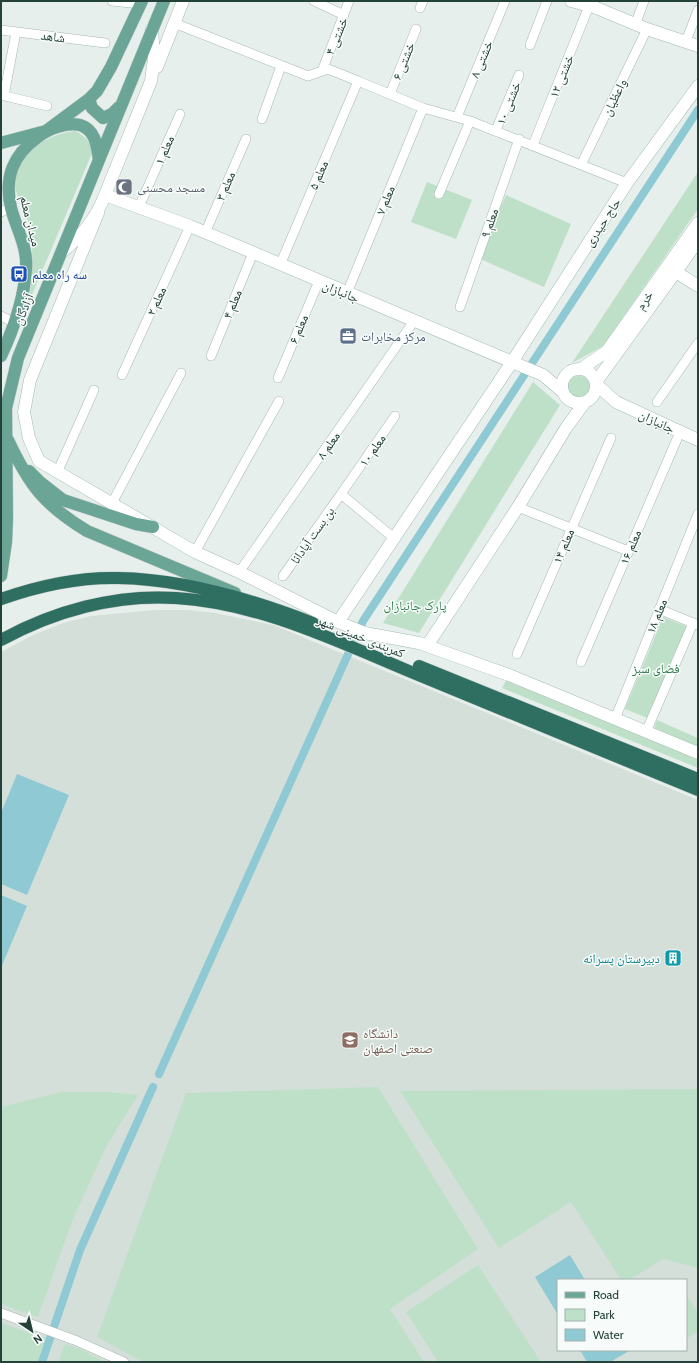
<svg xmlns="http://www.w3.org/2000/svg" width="699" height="1363" font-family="Cabin,'Noto Naskh Arabic',sans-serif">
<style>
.built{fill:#d4dfda;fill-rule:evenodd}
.green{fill:#bfe0c8}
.water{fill:#8ec9d4}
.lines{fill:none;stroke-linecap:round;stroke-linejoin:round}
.canal{stroke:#8ec9d4;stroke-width:8}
.street-casing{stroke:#a8b8b2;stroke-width:10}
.secondary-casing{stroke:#a4bbb3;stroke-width:13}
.primary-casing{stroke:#c2cac8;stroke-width:13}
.highway-casing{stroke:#c2cac8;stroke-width:13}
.street{stroke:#fff;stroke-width:9}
.secondary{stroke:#fff;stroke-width:12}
.primary{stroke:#6aa596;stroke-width:12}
.highway{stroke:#2f6f62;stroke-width:12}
.labels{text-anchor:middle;stroke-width:3;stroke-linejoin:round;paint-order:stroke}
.street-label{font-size:13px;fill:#24423a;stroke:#f7fbf9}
.worship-label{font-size:13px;fill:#5b616d;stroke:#f7fbf9;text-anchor:start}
.transit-label{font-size:13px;fill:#164399;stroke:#f7fbf9;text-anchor:start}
.service-label{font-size:13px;fill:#4e5e75;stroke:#f7fbf9;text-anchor:start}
.park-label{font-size:13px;fill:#2d7a4b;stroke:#f7fbf9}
.culture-label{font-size:13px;fill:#0d838f;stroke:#f7fbf9;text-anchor:end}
.education-label{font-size:13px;fill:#785e54;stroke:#f7fbf9;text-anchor:start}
</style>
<rect width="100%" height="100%" fill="#e6efeb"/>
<path class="built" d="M156,610H188L215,613L273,625L698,800V1362H1V652L33,635L63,623L91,616ZM558,1280H686V1350H558Z"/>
<path class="green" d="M75,131C85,136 89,140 93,151L26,309C33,283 34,258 30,231C28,218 21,206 17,194C6,158 46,134 75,131Z
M698,172V209L603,346L572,363Z
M427,182L472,200L456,239L411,222Z
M506,195L571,224L544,287L478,258Z
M568 387a11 11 0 1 1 22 0a11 11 0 1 1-22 0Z
M533,382L560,405L419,633L383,623Z
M663,617L688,627L650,719L625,709Z
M509,675L698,760V768L502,688Z
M657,720L698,738V748L654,729Z
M378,1087L478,1249L390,1309L424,1362H143L97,1337L186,1093Z
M698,1089V1268L663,1259L629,1280H621L571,1202L499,1248L400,1091Z
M61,1092H110L138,1095L106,1147L72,1221L38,1317L1,1304V1107Z
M478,1265L541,1362H438L406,1312Z
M686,1294L698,1313V1331L686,1339Z
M1,1323L46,1338L38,1362H1Z
M65,1344L80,1349L105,1362H58Z"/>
<path class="water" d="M17,774L69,795L27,895L1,884V813Z
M1,895L27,906L1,968Z
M570,1255L585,1280H558V1315L535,1277Z
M580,1350H628L629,1351L610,1362H587Z"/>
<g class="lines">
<path class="canal" d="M159,1074L363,621L698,110
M42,1362L80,1250L153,1087"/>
<g class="street-casing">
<path id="street" d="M112,1L140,4
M314,1L344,15
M420,8L423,1
M174,23L308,76L328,69L358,81L280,265
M635,25L644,1
M1,30L105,43
M686,41L698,10
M530,45L547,1
M322,71L349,1
M358,81L423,108L470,121L439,194
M390,94L416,29
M1,95L47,106
M4,96L16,32
M457,117L505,1
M262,119L281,66
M470,121L627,183
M496,130L519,75
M533,145L591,1
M581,165L647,29
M139,207L180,114
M1,212L11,207
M205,233L246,139
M347,293L423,108
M460,307L519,139
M1,316L15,323
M211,356L253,253
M122,375L190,226
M278,378L319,281
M657,402L698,343
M57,473L94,390
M111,505L181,373
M518,507L628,551
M395,539L341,494L395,416
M195,552L279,401
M242,568L414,321
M283,576L341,494
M659,609L698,625
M517,654L611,438
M581,662L680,432
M615,719L698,514
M646,732L693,623
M1,1313L77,1341L124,1362"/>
</g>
<g class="secondary-casing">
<path id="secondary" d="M571,1L594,7L647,29L698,46
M157,67L183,1
M105,195L190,226L543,375L563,392
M98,213L30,380L24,412L29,438L39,461L195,552L239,572L338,622L365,633L419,643L509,675L698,753
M61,253C82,235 95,221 105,195L151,81L154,58L152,29
M676,272L698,286
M562 386a17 17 0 1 1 34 0a17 17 0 1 1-34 0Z
M581,369L607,351L698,223
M596,382L698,241
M596,384L616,402L698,440
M338,622L512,362L627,183L698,86
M427,646L518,507L566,428L585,402"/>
</g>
<g class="primary-casing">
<path id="primary" d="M89,99L92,108L103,118L112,114L119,107
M1,143L46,131L89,99L97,91L111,67L142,1
M1,356C14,328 24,300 26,269C28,247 16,228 11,208C4,177 13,155 38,137C48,129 67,122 80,125C96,130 97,147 99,160
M8,440C29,485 44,505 87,531L235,593
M29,471L40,482L63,500L136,524L153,527
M1,576L6,542L7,519L6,408L18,358L164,1"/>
</g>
<g class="highway-casing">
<path id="highway" d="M1,599C38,586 78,577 118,578C182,579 254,600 313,623
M1,640C54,611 115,594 176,598C260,603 339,642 416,674C510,713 604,751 698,790
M419,666L698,779"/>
</g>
<use href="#street" class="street"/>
<use href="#secondary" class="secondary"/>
<use href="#primary" class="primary"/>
<use href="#highway" class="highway"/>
</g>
<defs>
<g id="mosque-square" transform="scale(0.9)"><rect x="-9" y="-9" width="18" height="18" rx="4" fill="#6b7280" stroke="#f7fbf9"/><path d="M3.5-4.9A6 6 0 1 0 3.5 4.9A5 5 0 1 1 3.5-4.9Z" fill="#fff"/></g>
<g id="bus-square" transform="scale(0.9)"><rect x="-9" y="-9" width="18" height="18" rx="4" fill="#1a4fb4" stroke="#f7fbf9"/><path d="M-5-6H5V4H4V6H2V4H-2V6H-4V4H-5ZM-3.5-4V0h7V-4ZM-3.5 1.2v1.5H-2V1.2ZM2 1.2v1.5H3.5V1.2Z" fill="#fff"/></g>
<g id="office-square" transform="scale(0.9)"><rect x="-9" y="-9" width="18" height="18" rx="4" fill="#5c6f8a" stroke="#f7fbf9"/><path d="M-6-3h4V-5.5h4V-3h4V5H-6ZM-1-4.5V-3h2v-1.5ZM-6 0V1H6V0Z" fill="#fff"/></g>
<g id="building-square" transform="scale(0.9)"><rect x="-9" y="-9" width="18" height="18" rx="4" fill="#0f9aa8" stroke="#f7fbf9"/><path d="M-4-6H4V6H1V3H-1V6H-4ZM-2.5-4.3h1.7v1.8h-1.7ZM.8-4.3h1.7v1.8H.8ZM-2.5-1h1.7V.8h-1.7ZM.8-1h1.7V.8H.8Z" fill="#fff"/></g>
<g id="university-square" transform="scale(0.9)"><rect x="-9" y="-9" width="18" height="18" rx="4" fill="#8d6e63" stroke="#f7fbf9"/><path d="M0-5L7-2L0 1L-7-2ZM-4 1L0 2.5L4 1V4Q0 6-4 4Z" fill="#fff"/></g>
</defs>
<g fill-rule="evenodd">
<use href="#mosque-square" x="124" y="187"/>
<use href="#bus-square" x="19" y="274"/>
<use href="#office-square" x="348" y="336"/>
<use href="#building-square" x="673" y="958"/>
<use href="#university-square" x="350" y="1040"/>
</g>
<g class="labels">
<g class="street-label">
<text transform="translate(53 36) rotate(7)" y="5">شاهد</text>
<text transform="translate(336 36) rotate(-68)" y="5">خشتی ۴</text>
<text transform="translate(481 59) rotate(-67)" y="5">خشتی ۸</text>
<text transform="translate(403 61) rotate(-68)" y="5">خشتی ۶</text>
<text transform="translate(561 76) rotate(-68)" y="5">خشتی ۱۲</text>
<text transform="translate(614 97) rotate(-64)" y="5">واعظیان</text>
<text transform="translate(508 103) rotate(-68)" y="5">خشتی ۱۰</text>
<text transform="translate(164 150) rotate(-67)" y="5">معلم ۱</text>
<text transform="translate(318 175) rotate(-67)" y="5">معلم ۵</text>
<text transform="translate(225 186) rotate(-67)" y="5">معلم ۳</text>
<text transform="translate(385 200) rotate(-68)" y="5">معلم ۷</text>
<text transform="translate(31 221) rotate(76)" y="5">میدان معلم</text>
<text transform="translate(602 222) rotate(-57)" y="5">حاج حیدری</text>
<text transform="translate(489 223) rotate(-71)" y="5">معلم ۹</text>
<text transform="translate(341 291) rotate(23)" y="5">جانبازان</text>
<text transform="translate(644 300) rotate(-55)" y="5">خرم</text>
<text transform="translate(156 301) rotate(-66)" y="5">معلم ۲</text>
<text transform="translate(232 304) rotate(-68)" y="5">معلم ۴</text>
<text transform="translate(23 309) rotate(-67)" y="5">آزادگان</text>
<text transform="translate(298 329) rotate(-67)" y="5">معلم ۶</text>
<text transform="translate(657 421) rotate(25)" y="5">جانبازان</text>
<text transform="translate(328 445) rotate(-55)" y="5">معلم ۸</text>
<text transform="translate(372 450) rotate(-55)" y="5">معلم ۱۰</text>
<text transform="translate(312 535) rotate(-55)" y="5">بن بست آپادانا</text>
<text transform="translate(563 546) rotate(-67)" y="5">معلم ۱۴</text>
<text transform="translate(630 547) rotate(-67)" y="5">معلم ۱۶</text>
<text transform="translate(656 616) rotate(-68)" y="5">معلم ۱۸</text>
<text transform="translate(361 636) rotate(22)" y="5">کمربندی خمینی شهر</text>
</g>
<g class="worship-label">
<text x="137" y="192">مسجد محسنی</text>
</g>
<g class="transit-label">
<text x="32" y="279">سه راه معلم</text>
</g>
<g class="service-label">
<text x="361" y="341">مرکز مخابرات</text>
</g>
<g class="park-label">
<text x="415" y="610">پارک جانبازان</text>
<text x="656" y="673">فضای سبز</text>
</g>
<g class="culture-label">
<text x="660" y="963">دبیرستان پسرانه</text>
</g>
<g class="education-label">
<text x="363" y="1038">دانشگاه<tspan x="363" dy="15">صنعتی اصفهان</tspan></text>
</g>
</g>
<rect width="699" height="1363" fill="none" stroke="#24423a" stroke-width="4"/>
<rect x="557" y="1279" width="130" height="72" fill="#f7fbf9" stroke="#a3b1ad"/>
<rect x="565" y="1292" width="20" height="6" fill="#6aa596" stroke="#a3b1ad"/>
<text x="593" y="1299" font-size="12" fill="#24423a">Road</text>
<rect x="565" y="1309" width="20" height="12" fill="#bfe0c8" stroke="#a3b1ad"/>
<text x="593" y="1319" font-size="12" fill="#24423a">Park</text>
<rect x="565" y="1329" width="20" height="12" fill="#8ec9d4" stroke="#a3b1ad"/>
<text x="593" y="1339" font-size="12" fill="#24423a">Water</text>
<g transform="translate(32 1331) rotate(145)" stroke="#f7fbf9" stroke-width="3" paint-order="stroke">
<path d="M0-3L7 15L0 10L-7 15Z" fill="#24423a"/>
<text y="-6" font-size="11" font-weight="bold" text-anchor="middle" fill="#24423a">N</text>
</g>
</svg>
